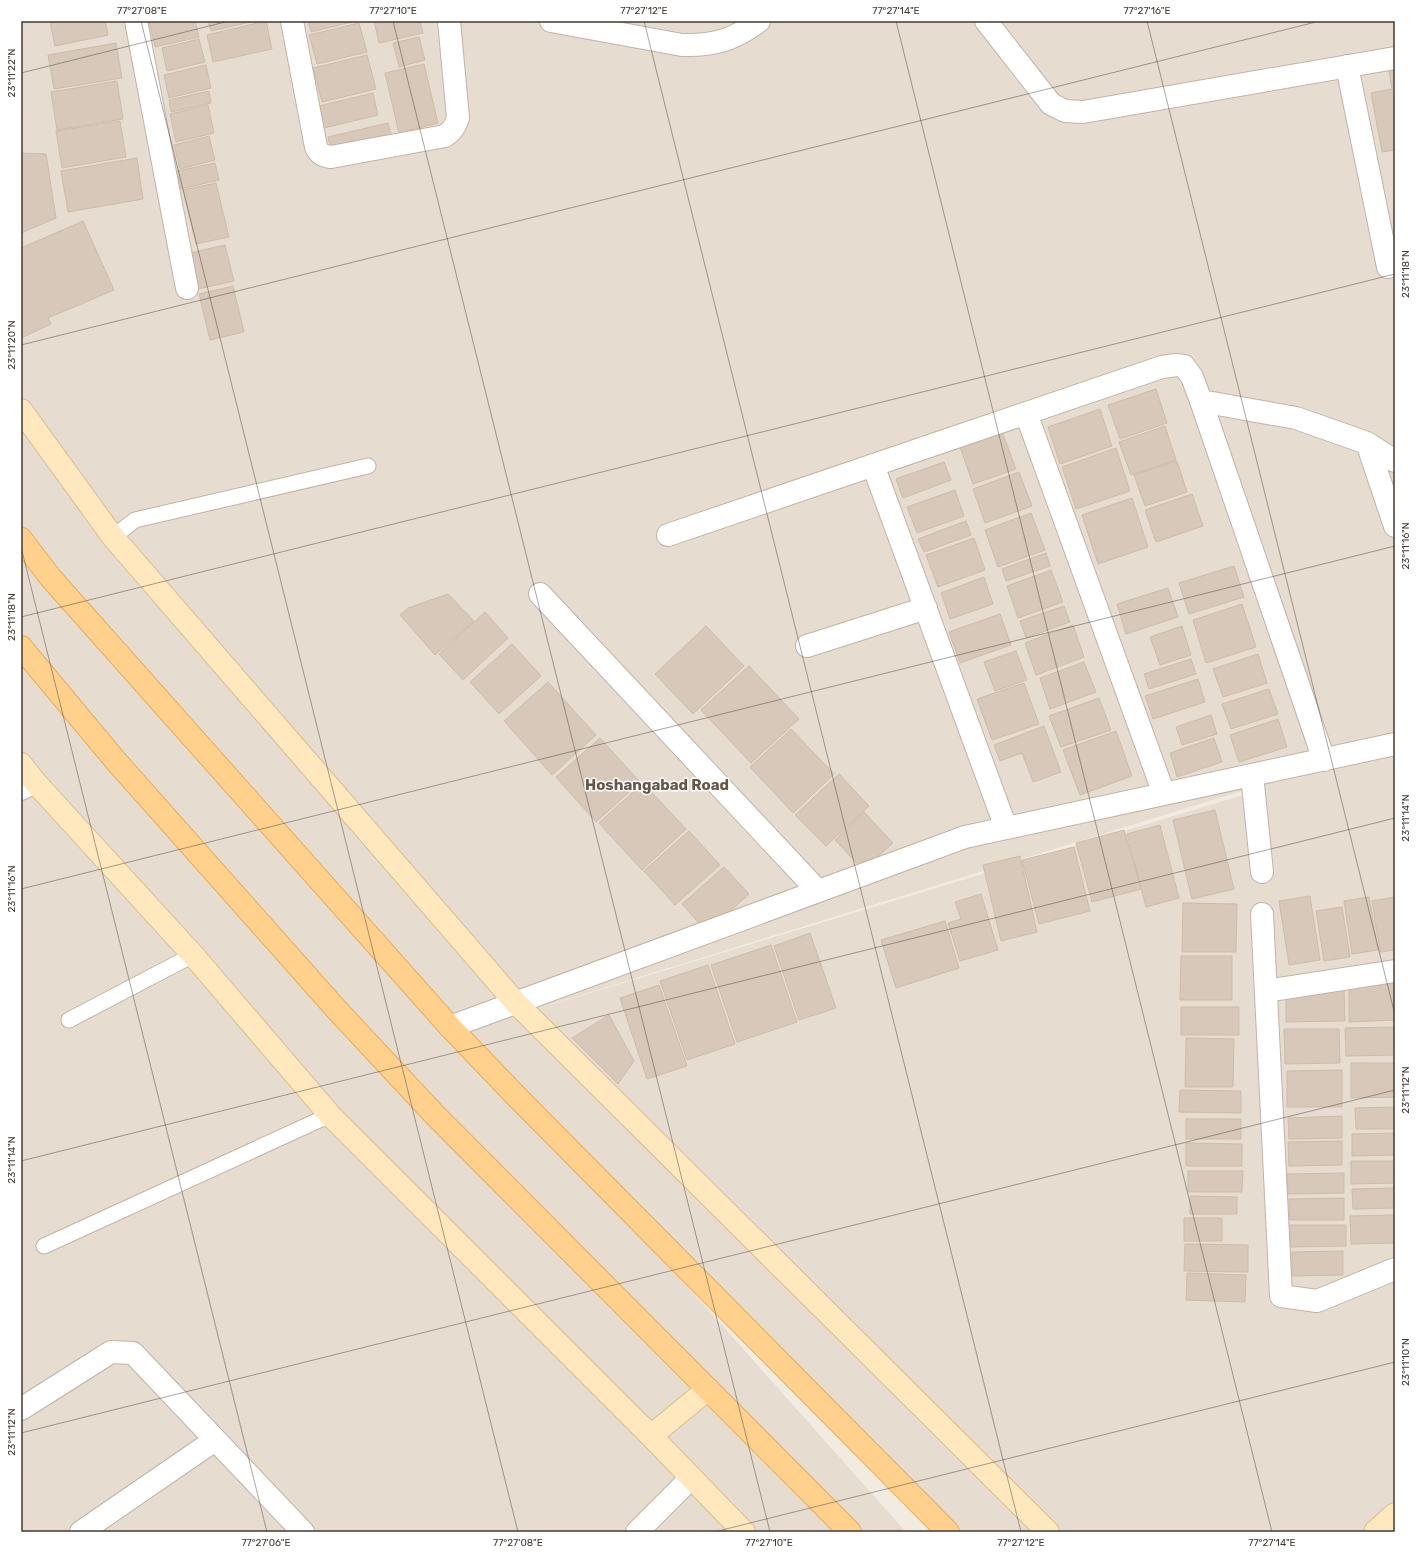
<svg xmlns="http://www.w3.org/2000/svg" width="1416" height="1553" font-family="Rubik,sans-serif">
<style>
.residential{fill:#e6dccf;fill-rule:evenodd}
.building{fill:#d7c8b9;stroke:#cfbcaa}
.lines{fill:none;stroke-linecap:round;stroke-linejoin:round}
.lane-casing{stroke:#c0b4a7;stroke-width:17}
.street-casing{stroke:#c0b4a7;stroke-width:24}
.secondary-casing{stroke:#d8bd91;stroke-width:24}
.primary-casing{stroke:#e8ac59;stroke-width:24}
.lane{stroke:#fff;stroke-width:15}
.street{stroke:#fff;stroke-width:22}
.secondary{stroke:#ffe8be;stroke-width:22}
.primary{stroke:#ffd18d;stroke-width:22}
.ticks{fill:none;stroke:#433a32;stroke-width:1;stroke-opacity:0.45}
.labels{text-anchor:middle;stroke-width:3;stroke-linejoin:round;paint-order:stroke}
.district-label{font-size:15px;font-weight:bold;fill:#665749;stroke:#fff}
.neatline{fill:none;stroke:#433a32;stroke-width:1.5}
.ticks-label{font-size:10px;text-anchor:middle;fill:#433a32}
</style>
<rect width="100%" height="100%" fill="#f2ebe1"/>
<path class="residential" d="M21,21H1395V1532H951L494,1069L906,1532H21ZM1255,787L1256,791L461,1032Z"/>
<path class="building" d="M50,21H105L108,35L55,46Z
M149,21H195L199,37L155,47Z
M208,21H255L211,31Z
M266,21L272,49L213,62L207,35Z
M308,21H356L311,32Z
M374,21H420L423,33L379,43Z
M359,23L367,52L317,64L309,35Z
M419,37L425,60L399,67L393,43Z
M199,39L205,62L167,71L162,48Z
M116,43L122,78L54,89L48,55Z
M367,55L376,89L322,102L313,68Z
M424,64L438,123L399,133L385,73Z
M206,65L211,88L169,98L164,75Z
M1395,70V150L1382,152L1371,93L1392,89L1389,71Z
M117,81L123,119L57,130L51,92Z
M209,91L211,103L171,112L169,100Z
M373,93L378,115L324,128L319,106Z
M208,105L214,133L176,142L170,114Z
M120,121L126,157L62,168L56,131Z
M388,123L391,135L331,150L328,137Z
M209,136L215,160L180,169L174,145Z
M21,153L46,154L56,218L21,233Z
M137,158L143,199L68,212L61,171Z
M215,163L219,180L181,189L177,171Z
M216,183L229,237L196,244L183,190Z
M83,221L114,290L48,318L51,324L21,338V248Z
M225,245L234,281L198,289L190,253Z
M233,286L244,332L210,340L199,294Z
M1156,389L1167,423L1120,439L1108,405Z
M1100,409L1112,446L1060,464L1048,427Z
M1165,426L1176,460L1131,475L1119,442Z
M1001,429L1016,469L973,484L959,444Z
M1116,448L1130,491L1076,509L1062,467Z
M1177,461L1187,492L1145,506L1134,475Z
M944,462L951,480L903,498L896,479Z
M1019,472L1032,506L985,523L973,489Z
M955,490L964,516L917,533L907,507Z
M1192,494L1203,526L1156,542L1145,510Z
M1132,498L1148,547L1098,564L1082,515Z
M1031,513L1045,550L998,567L985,530Z
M966,521L971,535L924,552L918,539Z
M974,538L985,570L938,587L926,555Z
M1046,553L1050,566L1006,581L1002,569Z
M1234,566L1244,597L1189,614L1179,583Z
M1051,570L1063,602L1018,618L1007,586Z
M984,577L993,604L950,619L941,593Z
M1168,588L1178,617L1126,634L1117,604Z
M448,594L474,621L435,655L400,615L408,608Z
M1242,604L1256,647L1206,663L1193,620Z
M1064,606L1070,622L1026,638L1020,621Z
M485,612L508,638L463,680L439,654Z
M1000,614L1011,645L960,663L949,632Z
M1073,625L1084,657L1036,675L1025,643Z
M706,626L744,666L693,714L655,674Z
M1182,626L1191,655L1160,665L1150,637Z
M512,644L541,676L499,714L470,682Z
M1016,651L1027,680L995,691L984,662Z
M1258,654L1267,683L1223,697L1213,669Z
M1191,659L1196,674L1149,689L1144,674Z
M1084,662L1096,692L1050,709L1040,678Z
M749,666L799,719L751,763L701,710Z
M1198,679L1205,702L1153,719L1145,696Z
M548,682L596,735L552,775L504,721Z
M1024,683L1039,724L992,740L977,699Z
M1269,689L1278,714L1231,729L1222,704Z
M1099,698L1111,730L1061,747L1049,716Z
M1211,715L1217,734L1182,745L1176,727Z
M1278,719L1287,747L1239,762L1230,735Z
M1044,726L1061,772L1033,782L1022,753L1000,761L994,745Z
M791,729L834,774L793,813L750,767Z
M1116,731L1132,776L1080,795L1063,750Z
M600,738L640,782L596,822L556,777Z
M1214,738L1222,762L1177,777L1170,753Z
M839,774L869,806L826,846L795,815Z
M643,783L686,829L642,870L599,823Z
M1215,810L1234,889L1192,899L1173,820Z
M864,812L893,843L863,870L835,840Z
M1160,825L1179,898L1146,907L1127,834Z
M1124,830L1141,889L1092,902L1076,843Z
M689,831L720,865L675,905L644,871Z
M1074,847L1090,911L1039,924L1022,860Z
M1020,856L1037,932L1001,941L983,865Z
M724,867L749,894L707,932L682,904Z
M981,894L998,950L960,961L948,923L961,919L955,902Z
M1310,896L1320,960L1289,965L1279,901Z
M1369,897L1378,950L1352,954L1344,901Z
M1395,897V950L1380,952L1372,901Z
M1183,903L1237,904L1236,952H1182Z
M1342,907L1350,957L1324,961L1316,911Z
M945,921L959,968L896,988L881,940Z
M810,933L836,1008L799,1020L774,946Z
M771,945L797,1022L737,1042L711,965Z
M1181,956H1232V1000H1180Z
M708,965L735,1044L687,1060L660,981Z
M1395,980V1020L1349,1022V981Z
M659,985L687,1066L647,1079L620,998Z
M1286,989H1344L1345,1021L1286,1022Z
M1181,1007H1239V1035H1181Z
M609,1015L634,1061L618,1084L572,1038Z
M1395,1027V1055L1346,1056L1345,1028Z
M1284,1029H1339L1340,1063L1285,1064Z
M1186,1038L1234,1039L1233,1087H1185Z
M1351,1063H1395V1097L1351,1098Z
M1342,1070V1107H1287V1071Z
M1180,1090L1241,1091V1113L1179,1112Z
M1395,1107V1129H1356L1355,1108Z
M1342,1116V1138L1289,1139L1288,1118Z
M1186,1119H1241V1139H1186Z
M1395,1133V1155L1352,1156V1134Z
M1342,1141V1165L1289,1166L1288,1142Z
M1186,1143L1242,1144V1166H1186Z
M1351,1161H1395V1183L1351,1184Z
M1188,1171H1243L1242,1192H1188Z
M1344,1173V1193L1288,1194L1287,1174Z
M1395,1188V1208L1353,1209L1352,1189Z
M1190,1196L1237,1197V1214H1190Z
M1344,1198V1220H1290L1289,1199Z
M1395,1215V1243L1351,1244L1350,1216Z
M1184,1218H1222V1241H1184Z
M1290,1225H1346V1246L1290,1247Z
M1185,1244L1248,1245V1272L1184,1271Z
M1343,1251V1275L1292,1276V1252Z
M1187,1273L1246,1275L1245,1302L1186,1300Z"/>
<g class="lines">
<g class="lane-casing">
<path id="lane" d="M113,537L135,520L368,466
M69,1020L193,955
M44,1246L330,1115"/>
</g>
<g class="street-casing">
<path id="street" d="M136,21L187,288
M292,21L316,147C319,154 323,156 331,157L445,136C452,131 455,127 458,118L449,21
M551,21L682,45C713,46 734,40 759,21
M986,21L1051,104L1065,111L1083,112L1395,58
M1347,66L1388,267
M1201,401L1296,418L1367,443L1395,461
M1026,413L1164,794
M1367,443L1395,526
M873,465L1006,828
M668,535L1162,367L1176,365L1184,366L1192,377L1201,401L1324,760
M540,594L818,891
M807,646L926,608
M1252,775L1262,872
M21,789L35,782
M1262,914L1281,1296L1317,1301L1395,1269
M1266,991L1395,971
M450,1027L965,837L1395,744
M21,1409L111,1352L133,1353L303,1532
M81,1532L215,1440
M637,1532L691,1478"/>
</g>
<g class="secondary-casing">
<path id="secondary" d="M21,410L113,537L516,1003L1048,1532
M21,764L35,782L193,955L330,1115L651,1436L744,1532
M651,1436L708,1389
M1375,1532L1395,1514"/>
</g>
<g class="primary-casing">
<path id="primary" d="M21,539L50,577L450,1027L519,1099L948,1532
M21,647L115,760L337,1010L434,1114L850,1532"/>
</g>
<use href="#lane" class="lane"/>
<use href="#street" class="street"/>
<use href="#secondary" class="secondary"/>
<use href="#primary" class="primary"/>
</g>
<path class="ticks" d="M141,21L518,1532M393,21L770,1532M644,21L1021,1532M896,21L1272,1532M1147,21L1395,1015M21,73L229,21M21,345L1320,21M21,547L267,1532M21,617L1395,274M21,889L1395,546M21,1161L1395,818M21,1433L1395,1090M714,1532L1395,1362"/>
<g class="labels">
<g class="district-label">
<text x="657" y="790">Hoshangabad Road</text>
</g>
</g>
<rect width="1416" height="1553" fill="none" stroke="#ffffff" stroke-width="44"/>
<rect x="22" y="22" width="1372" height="1509" class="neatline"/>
<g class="ticks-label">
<text x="142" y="14">77°27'08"E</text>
<text x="393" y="14">77°27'10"E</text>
<text x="644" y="14">77°27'12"E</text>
<text x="896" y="14">77°27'14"E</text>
<text x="1147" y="14">77°27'16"E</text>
<text transform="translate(11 73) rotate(-90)" y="4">23°11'22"N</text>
<text transform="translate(1405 274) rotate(-90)" y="4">23°11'18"N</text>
<text transform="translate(11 345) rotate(-90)" y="4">23°11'20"N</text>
<text transform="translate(1405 546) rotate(-90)" y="4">23°11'16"N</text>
<text transform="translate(11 617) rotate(-90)" y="4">23°11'18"N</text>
<text transform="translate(1405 818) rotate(-90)" y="4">23°11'14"N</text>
<text transform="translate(11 889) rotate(-90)" y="4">23°11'16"N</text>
<text transform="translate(1405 1090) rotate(-90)" y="4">23°11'12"N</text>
<text transform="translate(11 1160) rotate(-90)" y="4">23°11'14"N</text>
<text transform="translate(1405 1362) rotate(-90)" y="4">23°11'10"N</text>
<text transform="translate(11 1432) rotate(-90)" y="4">23°11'12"N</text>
<text x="266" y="1546">77°27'06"E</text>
<text x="518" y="1546">77°27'08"E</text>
<text x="769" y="1546">77°27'10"E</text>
<text x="1021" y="1546">77°27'12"E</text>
<text x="1272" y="1546">77°27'14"E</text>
</g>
</svg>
